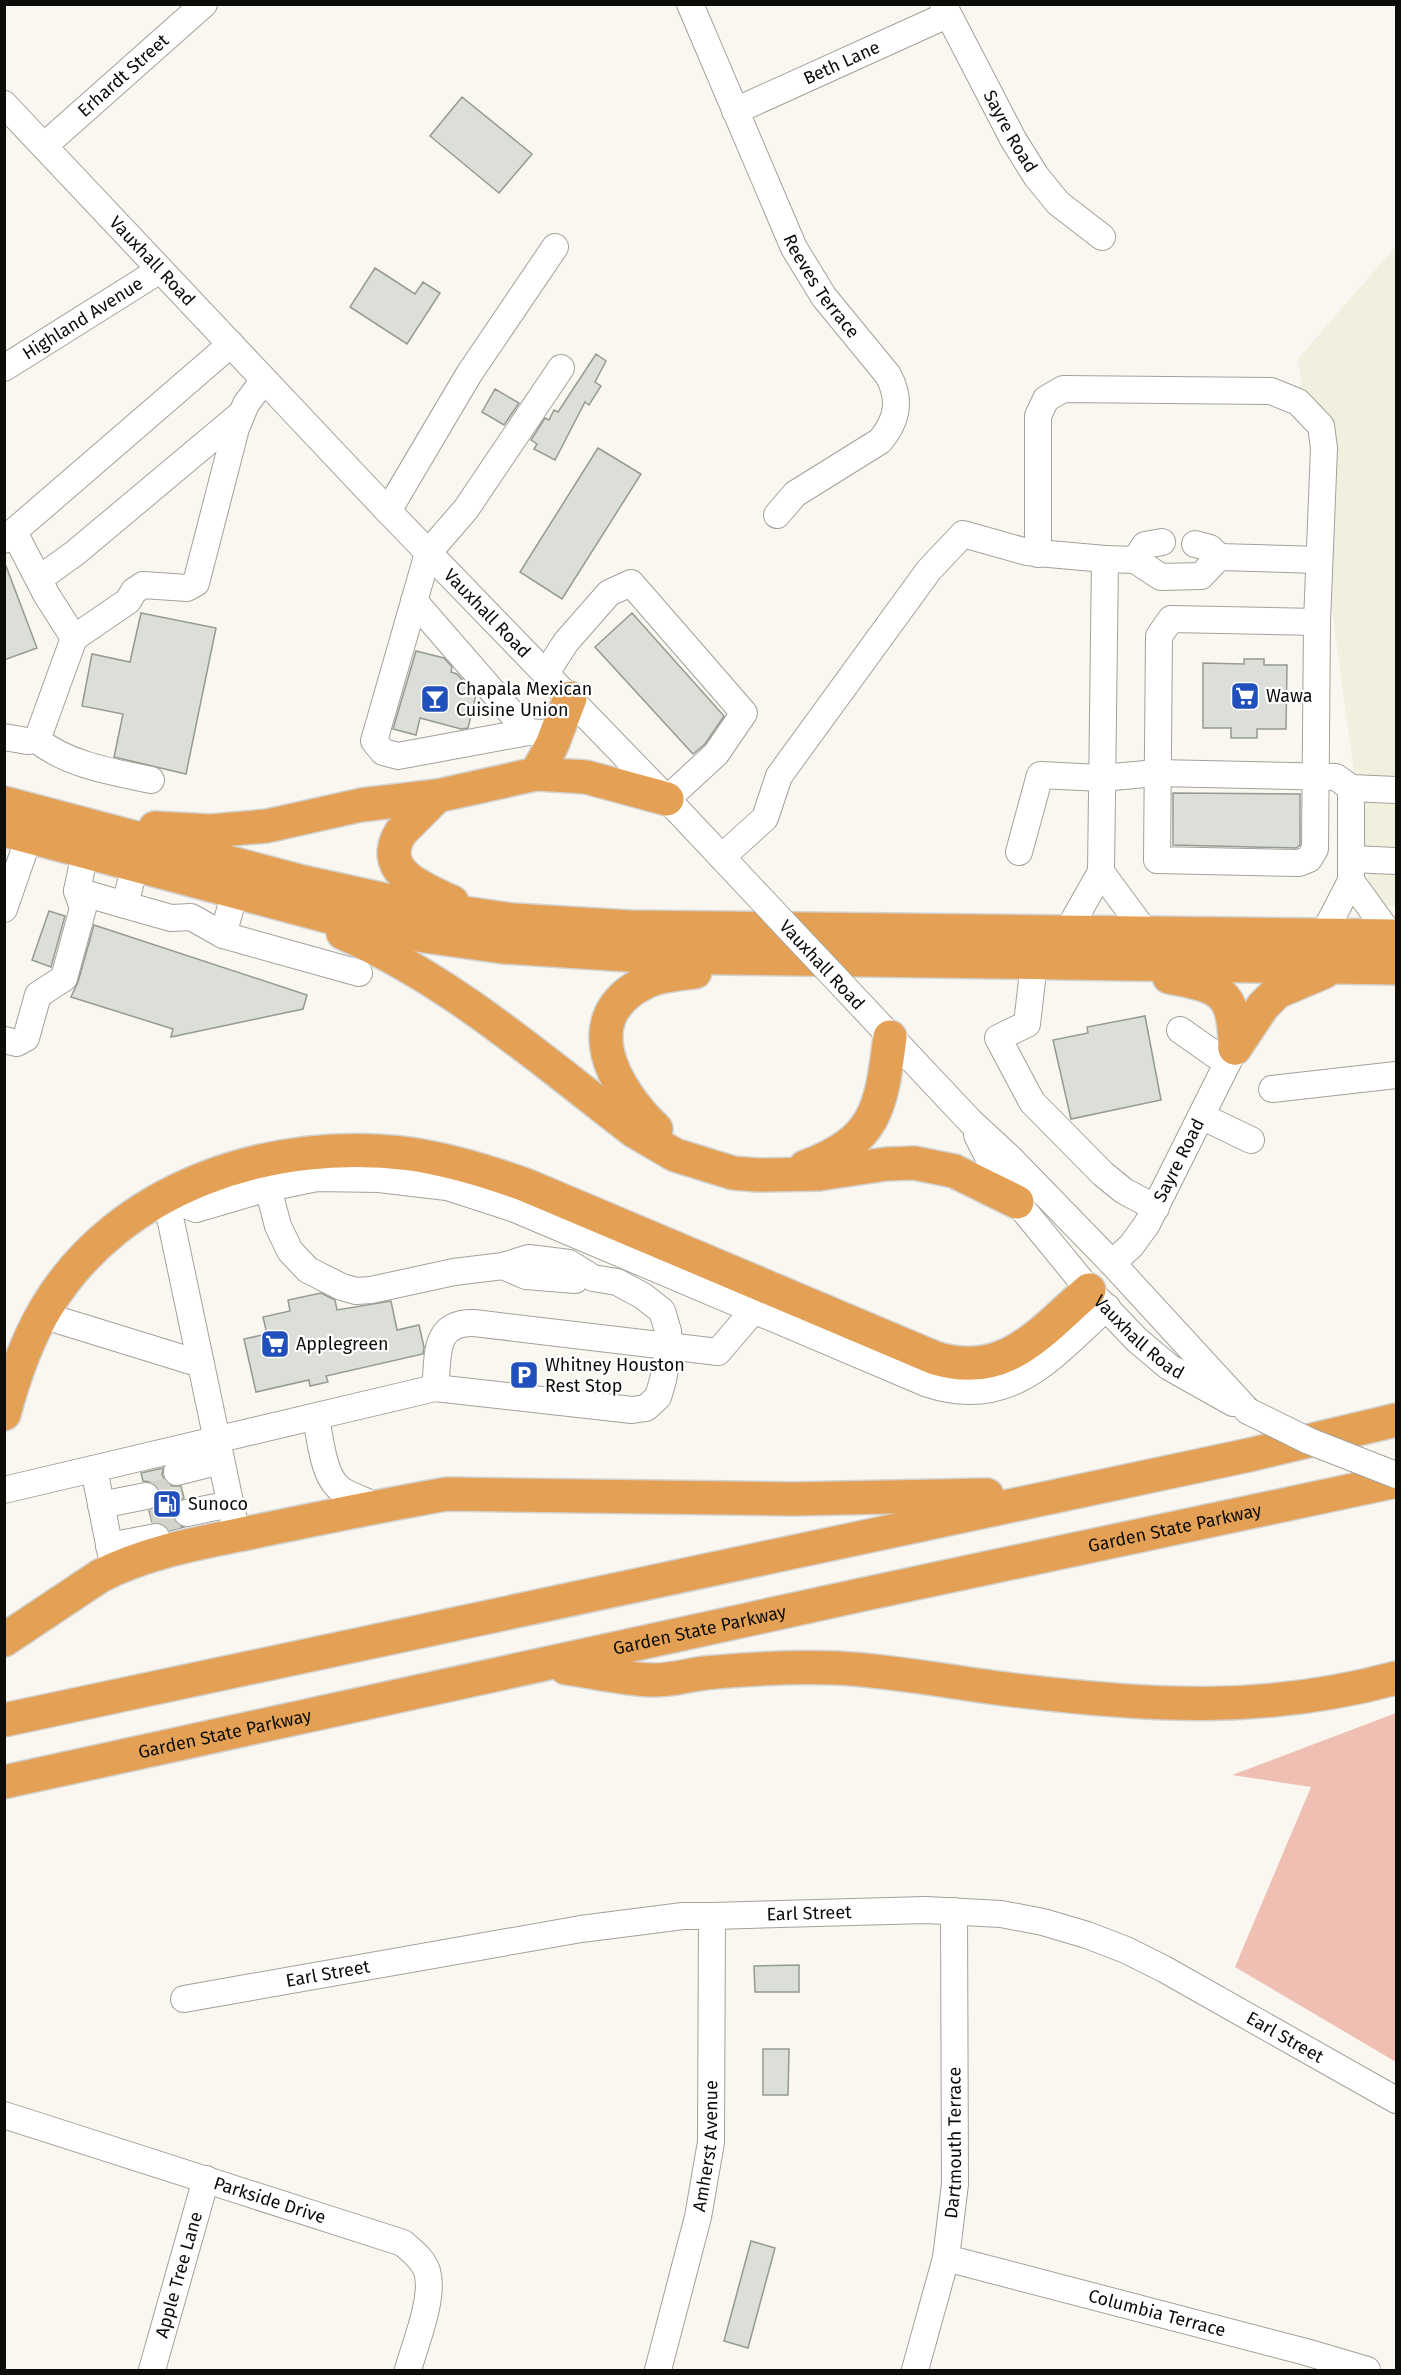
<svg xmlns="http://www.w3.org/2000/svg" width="1401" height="2375" font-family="'Fira Sans',sans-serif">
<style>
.built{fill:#f1efde}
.green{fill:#efbfb4}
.building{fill:#dbdfd7;stroke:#959a92;stroke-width:1.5}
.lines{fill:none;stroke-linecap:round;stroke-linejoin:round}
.minor-tunnel{stroke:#d5d4cc;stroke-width:26;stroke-dasharray:26 13;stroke-linecap:butt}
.minor-casing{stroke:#a3a29a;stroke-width:28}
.highway-casing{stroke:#d3d3d3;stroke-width:36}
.minor{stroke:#fff;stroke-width:26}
.highway{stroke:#e4a156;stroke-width:33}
.minor-bridge-casing{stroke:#a3a29a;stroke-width:28;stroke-linecap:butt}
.minor-bridge{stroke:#fff;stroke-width:26}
.labels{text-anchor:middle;stroke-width:4.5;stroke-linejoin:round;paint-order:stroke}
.street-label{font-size:18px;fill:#0c0c09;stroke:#fff}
.poi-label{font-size:18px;fill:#0c0c09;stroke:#fff;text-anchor:start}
</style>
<rect width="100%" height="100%" fill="#f9f7ef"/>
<path class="built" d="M1396,246V906L1372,905L1298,359Z"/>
<path class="green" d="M1396,1713V2062L1235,1967L1311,1787L1232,1775Z"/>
<path class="building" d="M462,97L532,154L499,193L430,136Z
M375,268L415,294L423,282L440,293L407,344L350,307Z
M596,354L606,361L595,382L601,386L589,405L585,402L555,460L534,449L537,444L531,440L545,418L549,420L554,410L558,412Z
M495,389L519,403L504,425L482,412Z
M598,448L641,474L562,599L520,572Z
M6,566L37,648L4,660V567Z
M141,613L216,628L186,774L114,757L123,714L82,706L92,654L130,662Z
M632,613L724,716L705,744L693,754L595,647Z
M416,651L444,658L452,667L451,672L457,674L476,695L468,728L461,729L420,718L416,735L393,729Z
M1244,659H1264V665H1287L1286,729H1257V738H1231V728H1203V663L1244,664Z
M1173,793L1300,794V845L1296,848L1173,845Z
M49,911L65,916L51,967L32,960Z
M94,925L307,995L303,1009L171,1037L173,1029L71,997L78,982Z
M1145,1016L1161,1100L1071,1119L1053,1040L1088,1033L1087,1027Z
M321,1293L335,1300L337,1310L391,1301L397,1330L419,1325L424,1347L423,1354L326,1376L328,1382L310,1386L309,1380L256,1392L244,1339L267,1334L263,1317L290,1311L288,1300Z
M163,1468L162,1475L166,1482L172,1486H181L184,1498L177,1502L173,1509L172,1515L176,1523L184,1527L169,1531L161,1523L152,1522L149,1511L155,1508L160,1501L161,1492L157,1486L151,1482L143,1481L141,1473Z
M799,1965V1992H755L754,1966Z
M763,2049H789L788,2095H763Z
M751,2241L775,2248L748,2348L724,2341Z"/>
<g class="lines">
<path class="minor-tunnel" d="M146,1496L181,1488
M152,1521L187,1513"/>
<g class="minor-casing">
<g id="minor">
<path id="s1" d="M690,4L794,248L824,297L888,375C901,399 898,420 880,441L795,494L777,515"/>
<path id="s2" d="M943,4L1013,139L1036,176L1058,203L1102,237"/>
<path id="s3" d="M4,104L388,511L667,799L763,901"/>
<path id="s4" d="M735,111L947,15"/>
<path id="s5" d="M44,146L204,4"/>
<path id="s6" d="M4,368L160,270"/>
<path d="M388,511L469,374L555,247"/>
<path d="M14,532L46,594L74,638"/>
<path d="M4,540L231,344"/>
<path d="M1195,544L1210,548L1219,557"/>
<path d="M1038,554V416L1046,399L1063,389L1271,391L1298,402L1321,426L1324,448L1317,622"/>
<path d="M1105,559L1135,560L1161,577L1201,576L1219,557L1319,560"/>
<path d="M1135,560L1145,545L1162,542"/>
<path d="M39,579L75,553L241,414"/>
<path d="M414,601L528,732"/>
<path d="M1171,619L1317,622L1315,849L1309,859L1299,863L1157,860L1159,636Z"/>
<path d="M546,673L566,642L609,593L631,583L744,713L716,754L667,799"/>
<path d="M556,734L528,732L398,756L383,752L374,741L428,553L466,509L561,368"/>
<path d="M4,737L27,741L37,740L74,638L128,601L134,591L143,585L187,588L196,583L236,428L246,404L264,380"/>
<path d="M37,740C68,765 113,772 151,780"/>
<path d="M1351,788L1396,790"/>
<path d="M1019,852L1040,775L1101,778L1157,773L1336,777L1351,788V881L1323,935"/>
<path d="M722,857L765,818L779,776L929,570L963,534L1027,552L1105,559L1101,872L1067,932"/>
<path d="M1351,859L1396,861"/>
<path d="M1101,872L1146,933"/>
<path d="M1351,881L1391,936"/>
<path d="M77,891L125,905L135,865"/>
<path d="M235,892L223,935L359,973"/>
<path d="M125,905L171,918L191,917L223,935"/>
<path d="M4,909L29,837"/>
<path d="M1034,963L1027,1024L998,1038L1032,1102L1103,1174L1124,1191L1156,1208"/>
<path d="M844,987L970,1121L1010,1158L1112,1263L1248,1411"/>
<path d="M1180,1030L1227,1063"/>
<path d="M4,1040L17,1043L26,1038L38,995L64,978L83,908L77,891L85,852"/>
<path d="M1272,1089L1396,1075"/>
<path d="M1201,1116L1251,1140"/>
<path id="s7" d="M977,1135L997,1175L1017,1202L1089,1290L1137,1340L1169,1367L1233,1403"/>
<path d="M164,1197L196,1209L268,1188L317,1178L379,1179L447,1187L515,1209L928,1384C1010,1411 1052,1357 1107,1307"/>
<path d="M164,1197L171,1222L237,1535"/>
<path id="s8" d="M1112,1263L1131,1246L1147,1224L1235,1048"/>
<path d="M503,1266L526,1276L575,1280"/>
<path d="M42,1315L201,1364"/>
<path d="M435,1388C439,1356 432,1322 474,1323L718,1352L759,1304L765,1300"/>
<path d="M316,1417C320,1437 323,1480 343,1491C353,1497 366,1501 377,1506"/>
<path d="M94,1469L114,1569"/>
<path d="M177,1472L221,1461"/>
<path d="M4,1490L435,1388L632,1410L646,1408L658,1397L663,1380L669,1346L668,1331L662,1311L643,1296L617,1282L593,1278L569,1263L529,1258L503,1266L454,1272L371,1290L356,1291L342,1287L308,1270L290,1251L278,1226L261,1161"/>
<path d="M101,1505L146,1496"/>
<path d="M187,1513L230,1504"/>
<path d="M109,1546L156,1537"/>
<path id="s9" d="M184,1999L581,1929L683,1916H712L926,1910L1001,1914L1043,1922L1087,1935L1126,1950L1164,1969L1396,2100"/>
<path id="s10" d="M4,2115L403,2243C412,2251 423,2259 427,2271C435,2297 415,2344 408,2370"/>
<path id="s11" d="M946,2258L1306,2352L1367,2370"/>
<path id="s12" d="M152,2370L206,2179"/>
<path id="s13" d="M658,2370L698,2217L711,2142L712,1916"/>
<path id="s14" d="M915,2370L946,2258L955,2184L954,1911"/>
</g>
</g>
<g class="highway-casing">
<g id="highway">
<path d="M536,774L552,745L570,698"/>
<path d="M437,796L401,832C376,872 424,889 452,902"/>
<path d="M4,803L299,881L409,905L513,920L630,927L1396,936"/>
<path d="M155,828L210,831L267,826L361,805L437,796L536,774L586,777L667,799"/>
<path d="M4,830L345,921L424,936L503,947L658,957L1396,968"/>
<path d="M343,933C453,982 540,1059 634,1131L675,1155L733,1173L758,1175L819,1174L886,1164L914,1163L954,1171L1017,1202"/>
<path d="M1169,977C1221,987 1235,991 1235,1048"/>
<path d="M1235,1048L1263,1006L1277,992L1324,972"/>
<path d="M656,1129C614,1089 573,1017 646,982C661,975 679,974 695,972"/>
<path d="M805,1167C878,1140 881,1107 890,1037"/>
<path d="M4,1414C14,1377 26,1341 46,1308C119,1186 273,1136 410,1154C451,1160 490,1172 528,1186L935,1358C1006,1380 1041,1331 1089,1290"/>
<path d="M4,1640L100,1576C148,1551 205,1542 258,1531C321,1518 383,1505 447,1494L792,1499L987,1495"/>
<path d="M566,1668C594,1672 623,1679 651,1680C669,1681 688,1675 705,1673C749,1669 793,1666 837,1668C896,1671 954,1683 1013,1690C1148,1706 1264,1714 1396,1678"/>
<path d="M4,1720L1249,1455L1396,1420"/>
<path id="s15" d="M4,1782L865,1594L1396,1481"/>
</g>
</g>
<use href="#minor" class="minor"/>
<use href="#highway" class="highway"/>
<g class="minor-bridge-casing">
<path id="minor-bridge" d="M763,901L844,987
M1248,1411L1309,1441L1396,1475"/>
</g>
<use href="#minor-bridge" class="minor-bridge"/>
</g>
<defs>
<g id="supermarket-square" transform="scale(1.5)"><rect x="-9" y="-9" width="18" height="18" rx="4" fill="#214fbc" stroke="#fff"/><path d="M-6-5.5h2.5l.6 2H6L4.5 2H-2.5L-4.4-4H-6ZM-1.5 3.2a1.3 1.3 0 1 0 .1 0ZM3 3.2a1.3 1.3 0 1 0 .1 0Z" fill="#fff"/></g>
<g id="bar-square" transform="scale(1.5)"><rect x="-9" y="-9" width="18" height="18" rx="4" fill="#214fbc" stroke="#fff"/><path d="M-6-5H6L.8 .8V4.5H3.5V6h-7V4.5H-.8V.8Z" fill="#fff"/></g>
<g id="parking-square" transform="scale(1.5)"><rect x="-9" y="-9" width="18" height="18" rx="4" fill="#214fbc" stroke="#fff"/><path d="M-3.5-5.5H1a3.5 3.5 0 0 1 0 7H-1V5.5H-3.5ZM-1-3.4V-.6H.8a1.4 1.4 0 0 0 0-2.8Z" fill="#fff"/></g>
<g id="fuel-square" transform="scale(1.5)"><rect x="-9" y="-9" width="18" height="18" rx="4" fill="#214fbc" stroke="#fff"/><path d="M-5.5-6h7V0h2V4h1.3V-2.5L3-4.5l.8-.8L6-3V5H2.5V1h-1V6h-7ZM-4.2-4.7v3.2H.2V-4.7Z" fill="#fff"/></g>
</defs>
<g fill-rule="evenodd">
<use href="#supermarket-square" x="1245" y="696"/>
<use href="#bar-square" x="435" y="699"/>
<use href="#supermarket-square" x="275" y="1344"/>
<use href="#parking-square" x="524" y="1375"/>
<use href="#fuel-square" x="167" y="1504"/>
</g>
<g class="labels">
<g class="street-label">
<text dy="6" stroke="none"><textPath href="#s4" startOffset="117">Beth Lane</textPath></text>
<text dy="6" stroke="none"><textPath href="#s5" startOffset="106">Erhardt Street</textPath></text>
<text dy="6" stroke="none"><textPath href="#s2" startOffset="144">Sayre Road</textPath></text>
<text dy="6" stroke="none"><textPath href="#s3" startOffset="216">Vauxhall Road</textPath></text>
<text dy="6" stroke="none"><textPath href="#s1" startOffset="312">Reeves Terrace</textPath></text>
<text dy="6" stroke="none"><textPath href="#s6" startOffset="93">Highland Avenue</textPath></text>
<text dy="6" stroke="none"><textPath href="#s3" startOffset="702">Vauxhall Road</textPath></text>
<text transform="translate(822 965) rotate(47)" y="6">Vauxhall Road</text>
<text dy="6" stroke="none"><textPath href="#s8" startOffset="124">Sayre Road</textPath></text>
<text dy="6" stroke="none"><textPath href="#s7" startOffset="261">Vauxhall Road</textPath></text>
<text dy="6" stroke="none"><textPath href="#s15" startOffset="1198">Garden State Parkway</textPath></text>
<text dy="6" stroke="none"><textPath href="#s15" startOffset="712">Garden State Parkway</textPath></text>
<text dy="6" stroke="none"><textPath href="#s15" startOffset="226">Garden State Parkway</textPath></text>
<text dy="6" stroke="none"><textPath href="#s9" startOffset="632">Earl Street</textPath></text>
<text dy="6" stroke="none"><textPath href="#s9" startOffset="146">Earl Street</textPath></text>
<text dy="6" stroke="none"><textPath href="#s9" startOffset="1136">Earl Street</textPath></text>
<text dy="6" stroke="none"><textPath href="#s14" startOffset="232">Dartmouth Terrace</textPath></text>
<text dy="6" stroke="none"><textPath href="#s13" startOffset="230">Amherst Avenue</textPath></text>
<text dy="6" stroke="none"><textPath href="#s10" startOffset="279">Parkside Drive</textPath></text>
<text dy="6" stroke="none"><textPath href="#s12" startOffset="99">Apple Tree Lane</textPath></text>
<text dy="6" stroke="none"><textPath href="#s11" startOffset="218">Columbia Terrace</textPath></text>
</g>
<g class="poi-label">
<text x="456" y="695">Chapala Mexican<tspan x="456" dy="21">Cuisine Union</tspan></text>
<text x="1266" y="702">Wawa</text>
<text x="296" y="1350">Applegreen</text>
<text x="545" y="1371">Whitney Houston<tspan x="545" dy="21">Rest Stop</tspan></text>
<text x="188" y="1510">Sunoco</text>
</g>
</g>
<rect width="1401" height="2375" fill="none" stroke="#0c0c09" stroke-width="12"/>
</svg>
